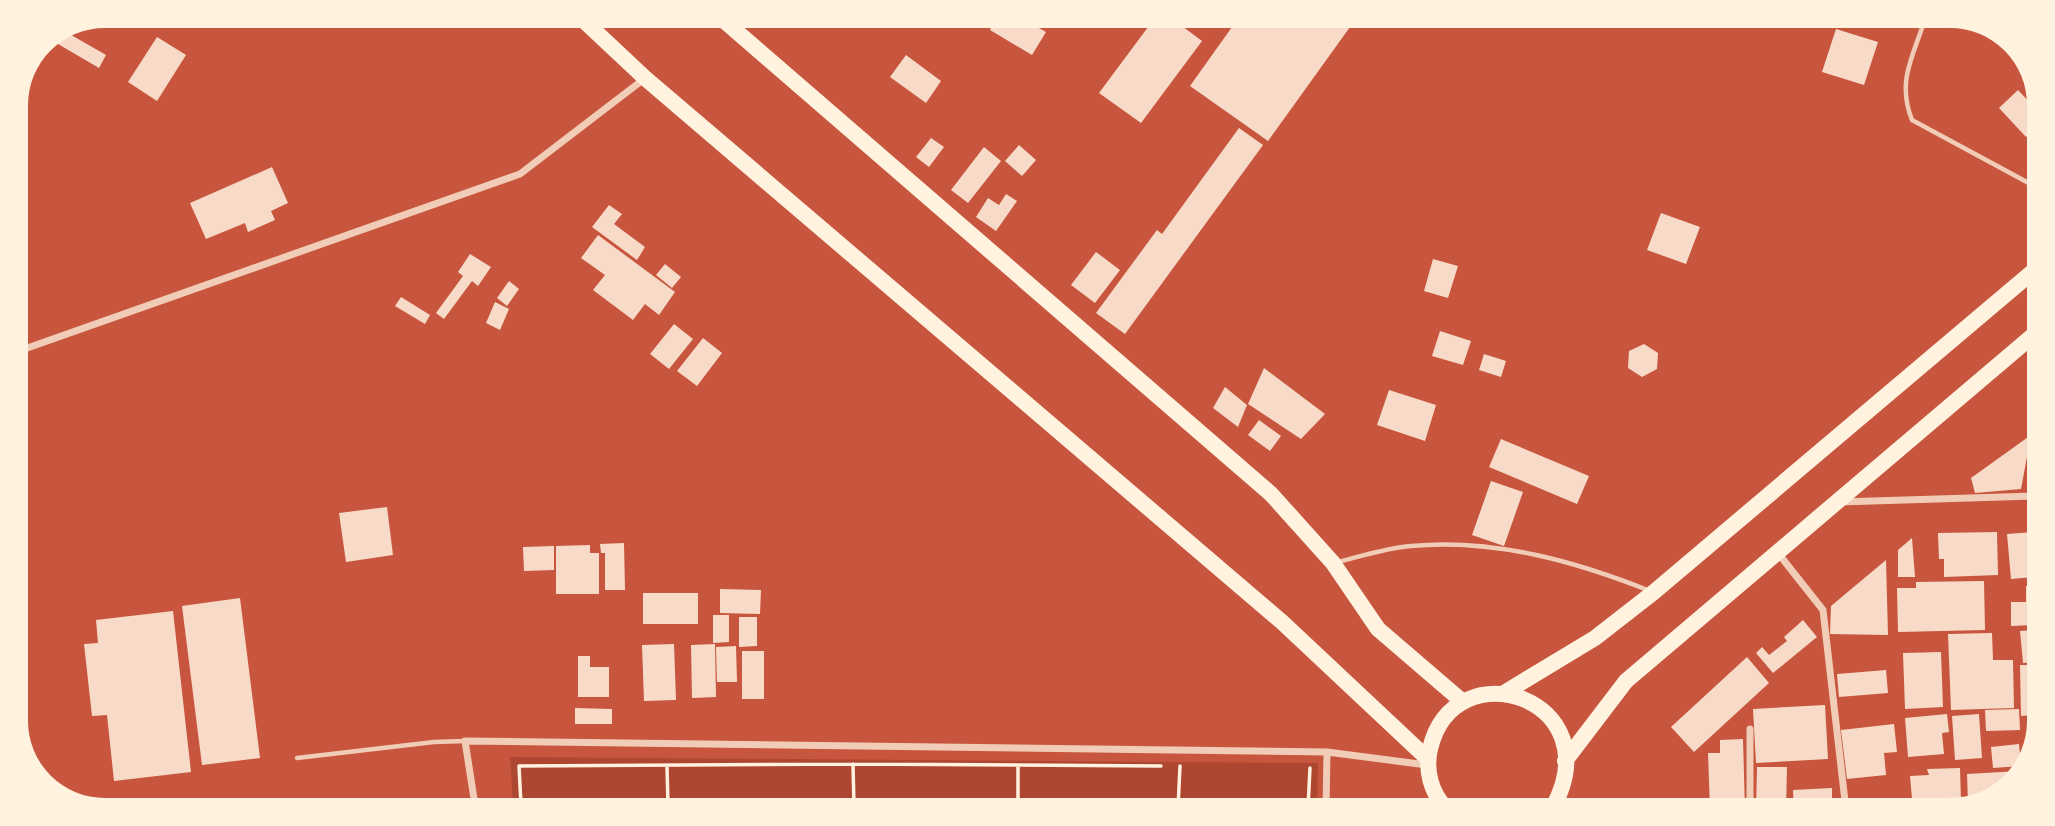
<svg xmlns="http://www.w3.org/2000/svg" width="2055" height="826" font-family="'Space Grotesk',sans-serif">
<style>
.green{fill:#ae4732}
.building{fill:#f7dbc8}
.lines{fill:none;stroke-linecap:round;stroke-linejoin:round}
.path{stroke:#fff3e0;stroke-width:3.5}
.service{stroke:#f1ccb7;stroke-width:4.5}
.minor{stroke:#f1ccb7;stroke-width:7}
.trunk{stroke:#fff3e0;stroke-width:16}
</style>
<rect width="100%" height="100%" fill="#c8553d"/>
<path class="green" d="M510,757L1318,763L1317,808L513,805Z"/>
<path class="building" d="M735,18H749L743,25Z
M996,19H1023L1046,32L1032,55L990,30Z
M1154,19L1174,20L1202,41L1141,123L1099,93Z
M1237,20H1340L1350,27L1268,141L1190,86Z
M1342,20H1356L1351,27Z
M1836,29L1878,42L1864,85L1822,72Z
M66,32L106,55L99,68L58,44Z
M157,37L186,55L157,101L128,82Z
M906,55L941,81L926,103L890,77Z
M24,83L20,109L16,108V100Z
M2018,90L2039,112V124L2026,137L1999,108Z
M1239,128L1263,145L1125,334L1096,313L1157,230L1162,234Z
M931,138L944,147L929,167L916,157Z
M1019,145L1036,160L1022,176L1005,161Z
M984,147L1001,161L968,203L951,190Z
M272,167L288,203L271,211L275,220L248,232L245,223L206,239L190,203Z
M1006,194L1017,201L996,231L976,217L988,198L999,205Z
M609,205L622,214L614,224L645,247L637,260L592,227Z
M1661,213L1700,227L1686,264L1647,250Z
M598,235L675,292L659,315L645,304L633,320L593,290L605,275L581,258Z
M1096,252L1120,270L1095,303L1071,285Z
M470,254L491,267L478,286L472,281L444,319L436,313L463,276L458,272Z
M1433,259L1458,266L1448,298L1424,291Z
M665,264L681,277L672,288L656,275Z
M509,281L519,289L507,306L497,298Z
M401,297L430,315L425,324L395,306Z
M495,302L509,309L500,330L486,323Z
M674,324L693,339L669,369L650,354Z
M1440,331L1471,341L1463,365L1432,356Z
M703,338L722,353L697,386L677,371Z
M1644,344L1658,353L1657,369L1642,377L1628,368L1629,351Z
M1484,354L1506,361L1501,377L1479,370Z
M1264,368L1325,414L1301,439L1248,404Z
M1225,387L1247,405L1238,427L1213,408Z
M1389,390L1436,405L1425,441L1377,425Z
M1259,420L1281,436L1270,451L1248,435Z
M2031,435L2021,489L1975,493L1971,478Z
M1501,439L1589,476L1577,504L1489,467Z
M1491,481L1523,492L1504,546L1472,535Z
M387,507L393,555L346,562L339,513Z
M1997,532L1998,575L1944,577V559H1939L1938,533Z
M2033,532L2034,577L2011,579L2007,534Z
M1912,538L1915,577H1898V550Z
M624,543L625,590H605V553H601L600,544Z
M590,545V553H599V594H556V546Z
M554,546V570L524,571L523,547Z
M1886,560L1888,635L1830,634L1831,606Z
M1984,581L1985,630L1898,632L1897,588H1916V582Z
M2026,586H2034V625L2011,626V602H2026Z
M720,589L761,590L760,614L720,613Z
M643,593H698V624H643Z
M240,598L260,758L202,765L182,606Z
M173,611L191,772L114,781L107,715L92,716L84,644L98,643L96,620Z
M713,615H729V642L713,643Z
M739,617H757V646L739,647Z
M1803,620L1817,637L1773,673L1756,653L1762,647L1769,655L1787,641L1784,637Z
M2034,630V662L2023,663L2020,631Z
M1992,633L1993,660H2013L2014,708L1951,710L1948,634Z
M674,644L676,700L644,701L642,645Z
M715,644L716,697L692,698L691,645Z
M736,646L737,682H717L716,647Z
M742,651H764V699H742Z
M1941,652L1943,707L1905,709L1903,653Z
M578,656H590V667H609V697H578Z
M1747,657L1769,683L1694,752L1671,727Z
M2020,665H2033V715L2021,716Z
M1886,670L1888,693L1839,697L1837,674Z
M1825,705L1828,759L1756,763L1753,709Z
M575,708L612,709V724H575Z
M2019,709L2020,730L1986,731L1985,710Z
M1947,714L1949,732L1942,733L1944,754L1908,757L1905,718Z
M1979,714L1982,758L1955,760L1952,716Z
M2028,719H2033V752L2029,753Z
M1894,724L1897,752L1884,753L1886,775L1847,779L1841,730Z
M1743,739L1745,810L1710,809L1708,753H1720V740Z
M2019,744L2021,766L1993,768L1991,747Z
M1757,767H1787L1786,810H1756Z
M1960,768L1961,801L1934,810H1913L1910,776L1929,775L1927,769Z
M2019,771L2000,795L1968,804L1967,774Z
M1832,788V810H1794L1793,790Z
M1907,802V810H1888V804Z"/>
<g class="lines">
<path class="path" d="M853,764L854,806
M667,766L668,806
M1018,767V807
M521,805L519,766L853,764L1161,766
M1178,808L1180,766
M1308,808L1310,768"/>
<path class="service" d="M1924,22C1912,59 1897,82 1912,120L2038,188
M596,26L601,18
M1338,562C1362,556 1386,548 1411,546C1492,538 1575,561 1650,591
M297,758L434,742L465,741"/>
<path class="minor" d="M16,352L520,174L644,79
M1840,502L2035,496
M1778,553L1823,610L1846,810
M475,805L465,741L1327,752L1427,765
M1326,808L1327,752
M1750,810V729"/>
<path class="trunk" d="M580,17L645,78L1282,622L1428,759
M721,18L1271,494L1333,563L1378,629L1463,702
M1504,693L1595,638L1654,592L2037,268
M1565,761L1626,681L2037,332
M1446,808C1431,793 1425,770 1430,749C1454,646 1614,699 1552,809"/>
</g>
<path d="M0 0H2055V826H0ZM105 28H1950A77 77 0 0 1 2027 105V721A77 77 0 0 1 1950 798H105A77 77 0 0 1 28 721V105A77 77 0 0 1 105 28Z" fill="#fff3e0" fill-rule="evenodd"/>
</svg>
